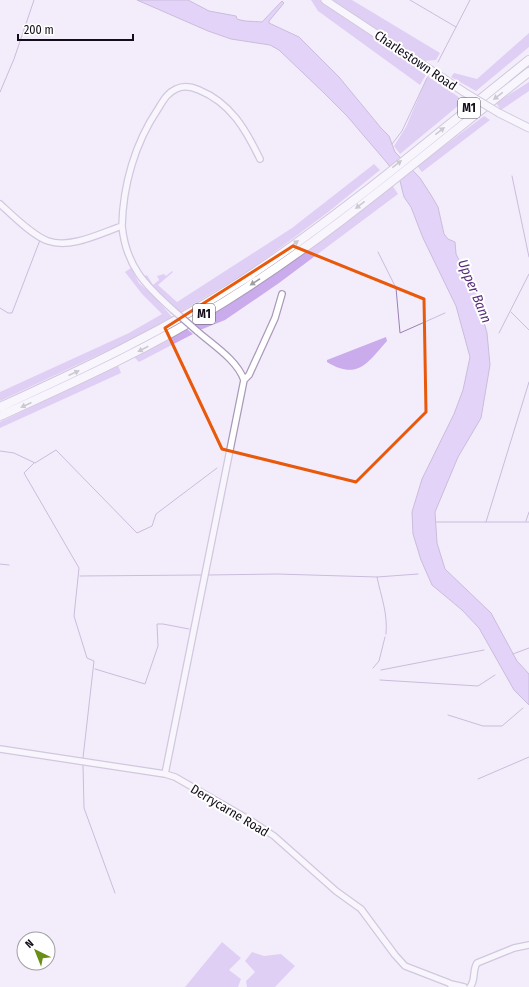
<svg xmlns="http://www.w3.org/2000/svg" width="529" height="987" font-family="'Fira Sans Condensed',sans-serif">
<style>
.forest{fill:#caabec}
.water{fill:#d2b3f5;stroke:#9981b3}
.lines{fill:none;stroke-linecap:round;stroke-linejoin:round}
.stream{stroke:#9981b3;stroke-width:1}
.minor-casing{stroke:#a99aba;stroke-width:8}
.major-casing{stroke:#a99aba;stroke-width:9}
.highway-casing{stroke:#a99aba;stroke-width:10}
.minor{stroke:#fff;stroke-width:5.5}
.major{stroke:#fff;stroke-width:7}
.highway{stroke:#fff;stroke-width:8}
.minor-bridge-casing{stroke:#a99aba;stroke-width:8;stroke-linecap:butt}
.major-bridge-casing{stroke:#a99aba;stroke-width:9;stroke-linecap:butt}
.minor-bridge{stroke:#fff;stroke-width:5.5}
.major-bridge{stroke:#fff;stroke-width:7}
.oneway{fill:#a19ea3}
.marked{fill:none;stroke:#e8590c;stroke-width:3;stroke-linejoin:round}
.labels{text-anchor:middle;stroke-width:4;stroke-linejoin:round;paint-order:stroke}
.shield{fill:#fff;stroke:#5a565e;stroke-width:1}
.shield-label{font-size:12px;font-weight:bold;fill:#130d19}
.street-label{font-size:13px;fill:#130d19;stroke:#fff}
.water-label{font-size:14px;font-style:italic;fill:#582f7b;stroke:#fff}
</style>
<rect width="100%" height="100%" fill="#f3edfb"/>
<path class="forest" d="M311,0H320L427,73L420,85L318,11Z
M331,0H352L440,53L436,60L424,61Z
M529,33V47L476,91L451,77L454,73L477,79Z
M428,75L464,101L400,154L394,146L406,127Z
M529,82V91L501,110L496,103Z
M484,116L490,120L422,172L417,166Z
M374,164L380,170L327,213L249,271L180,312L143,277L147,275L153,285L159,280L157,276L164,274L166,276L172,271L173,272L158,285L177,302L292,228Z
M392,185L398,194L279,283L225,320L200,330L194,323Z
M131,268L139,283L154,296L172,317L128,341L0,401V392L129,333L162,314L142,294L125,272Z
M187,329L193,334L139,362L134,357Z
M386,337L387,341C368,362 358,381 327,362V360Z
M118,365L121,373L0,428V422Z
M222,942L241,958L229,970L241,979L238,987H185Z
M252,952L264,956L281,954L295,966L275,987H247L246,981L255,972L245,961Z"/>
<path class="water" d="M137,0H188L209,11L236,16L237,19C245,22 253,21 262,22L282,1L284,3L269,21V23L299,37L339,77L381,128L389,136L395,152L420,178L431,195L438,207L444,234L448,239L455,242L456,254L476,294L487,333L490,365L481,418L458,457L435,512L437,543L445,569L491,613L517,661L529,674V705L514,690L479,628L462,610L432,585L421,560L413,534L412,512L422,479L454,414L463,390L470,357L456,306L423,238L411,207L404,197L400,181L388,164L347,116L324,93L279,50L270,45L231,39L208,31Z"/>
<g class="lines">
<path class="stream" d="M410,0L456,27
M438,62L470,0
M0,92L14,59L34,0
M392,144L402,131L427,78
M512,176L529,257
M378,252L396,288L400,333L445,313
M0,308L8,313H12L40,240
M511,312L529,330
M499,333L529,274
M0,451L14,453L35,463L56,450L137,533L152,526L156,514L217,468
M34,463L24,473L79,568L74,616L87,658L94,661L83,758
M526,521L529,512
M436,522H529
M486,522L529,382
M0,564L9,565
M208,575L277,574L377,577L418,574
M80,576L201,575
M377,577C381,597 388,613 386,634
M513,654L529,648
M373,668L379,661L385,637
M95,669L145,684L158,646L157,624H163L189,629
M381,670L484,650
M380,680L478,686L495,675
M448,715L483,726H502L523,708
M83,765L84,808L115,893
M478,779L529,757"/>
<g class="minor-casing">
<path id="minor" d="M0,204C12,215 33,236 48,241C71,249 101,233 122,226C126,266 145,285 173,310
M122,226C123,185 135,143 158,109C163,101 167,93 176,89C184,85 192,87 199,90C231,103 246,130 260,159
M244,380L249,375L275,318L282,294
M0,749L165,774L175,777L253,822L274,836L336,891L361,909L395,955L405,966L449,983L453,987
M165,774L244,380C237,360 213,345 197,331
M451,984L464,987
M470,987C476,980 472,971 477,963L514,948L529,945"/>
</g>
<g class="major-casing">
<path id="major" d="M325,0L464,92
M499,113L529,128"/>
</g>
<g class="highway-casing">
<path id="highway" d="M0,407C83,369 166,330 243,280C343,214 435,135 529,60
M0,416C77,381 152,347 224,302C332,235 429,150 529,72"/>
</g>
<use href="#minor" class="minor"/>
<use href="#major" class="major"/>
<use href="#highway" class="highway"/>
<g class="minor-bridge-casing">
<path id="minor-bridge" d="M173,310L197,331"/>
</g>
<g class="major-bridge-casing">
<path id="major-bridge" d="M464,92L499,113"/>
</g>
<use href="#minor-bridge" class="minor-bridge"/>
<use href="#major-bridge" class="major-bridge"/>
</g>
<defs><path id="oneway-solid" d="M-6-.8H1V-3.2L6.5 0L1 3.2V.8H-6Z"/></defs>
<g class="oneway">
<use href="#oneway-solid" transform="translate(498 96) rotate(142)"/>
<use href="#oneway-solid" transform="translate(440 131) rotate(-38)"/>
<use href="#oneway-solid" transform="translate(397 164) rotate(-38)"/>
<use href="#oneway-solid" transform="translate(360 205) rotate(142)"/>
<use href="#oneway-solid" transform="translate(294 244) rotate(-37)"/>
<use href="#oneway-solid" transform="translate(255 282) rotate(147)"/>
<use href="#oneway-solid" transform="translate(143 349) rotate(152)"/>
<use href="#oneway-solid" transform="translate(74 373) rotate(-25)"/>
<use href="#oneway-solid" transform="translate(26 405) rotate(155)"/>
</g>
<path d="M0 0H529V987H0ZM293,246L424,299L426,412L356,482L222,449L165,328Z" fill="#f3edfb" fill-opacity=".55" fill-rule="evenodd"/>
<path class="marked" d="M293,246L424,299L426,412L356,482L222,449L165,328Z"/>
<g class="labels">
<g class="shield">
<rect x="458" y="98" width="22" height="20" rx="3"/>
<rect x="193" y="304" width="22" height="20" rx="3"/>
</g>
<g class="shield-label">
<text x="469" y="112">M1</text>
<text x="204" y="318">M1</text>
</g>
<g class="street-label">
<text transform="translate(416 60) rotate(34)" y="5">Charlestown Road</text>
<text transform="translate(230 810) rotate(31)" y="5">Derrycarne Road</text>
</g>
<g class="water-label">
<text transform="translate(475 291) rotate(68)" y="5">Upper Bann</text>
</g>
</g>
<g transform="translate(36 951) rotate(317)"><circle r="19" fill="#ffffff" stroke="#a19ea3"/>
<path d="M0-3L7 15L0 10L-7 15Z" fill="#6a8d16"/>
<text y="-6" font-size="11" font-weight="bold" text-anchor="middle" fill="#130d19">N</text>
</g>
<path d="M18 34v6h115v-6" fill="none" stroke="#130d19" stroke-width="2"/>
<text x="24" y="34" font-size="12" fill="#130d19" stroke="#ffffff" stroke-width="3" paint-order="stroke">200 m</text>
</svg>
